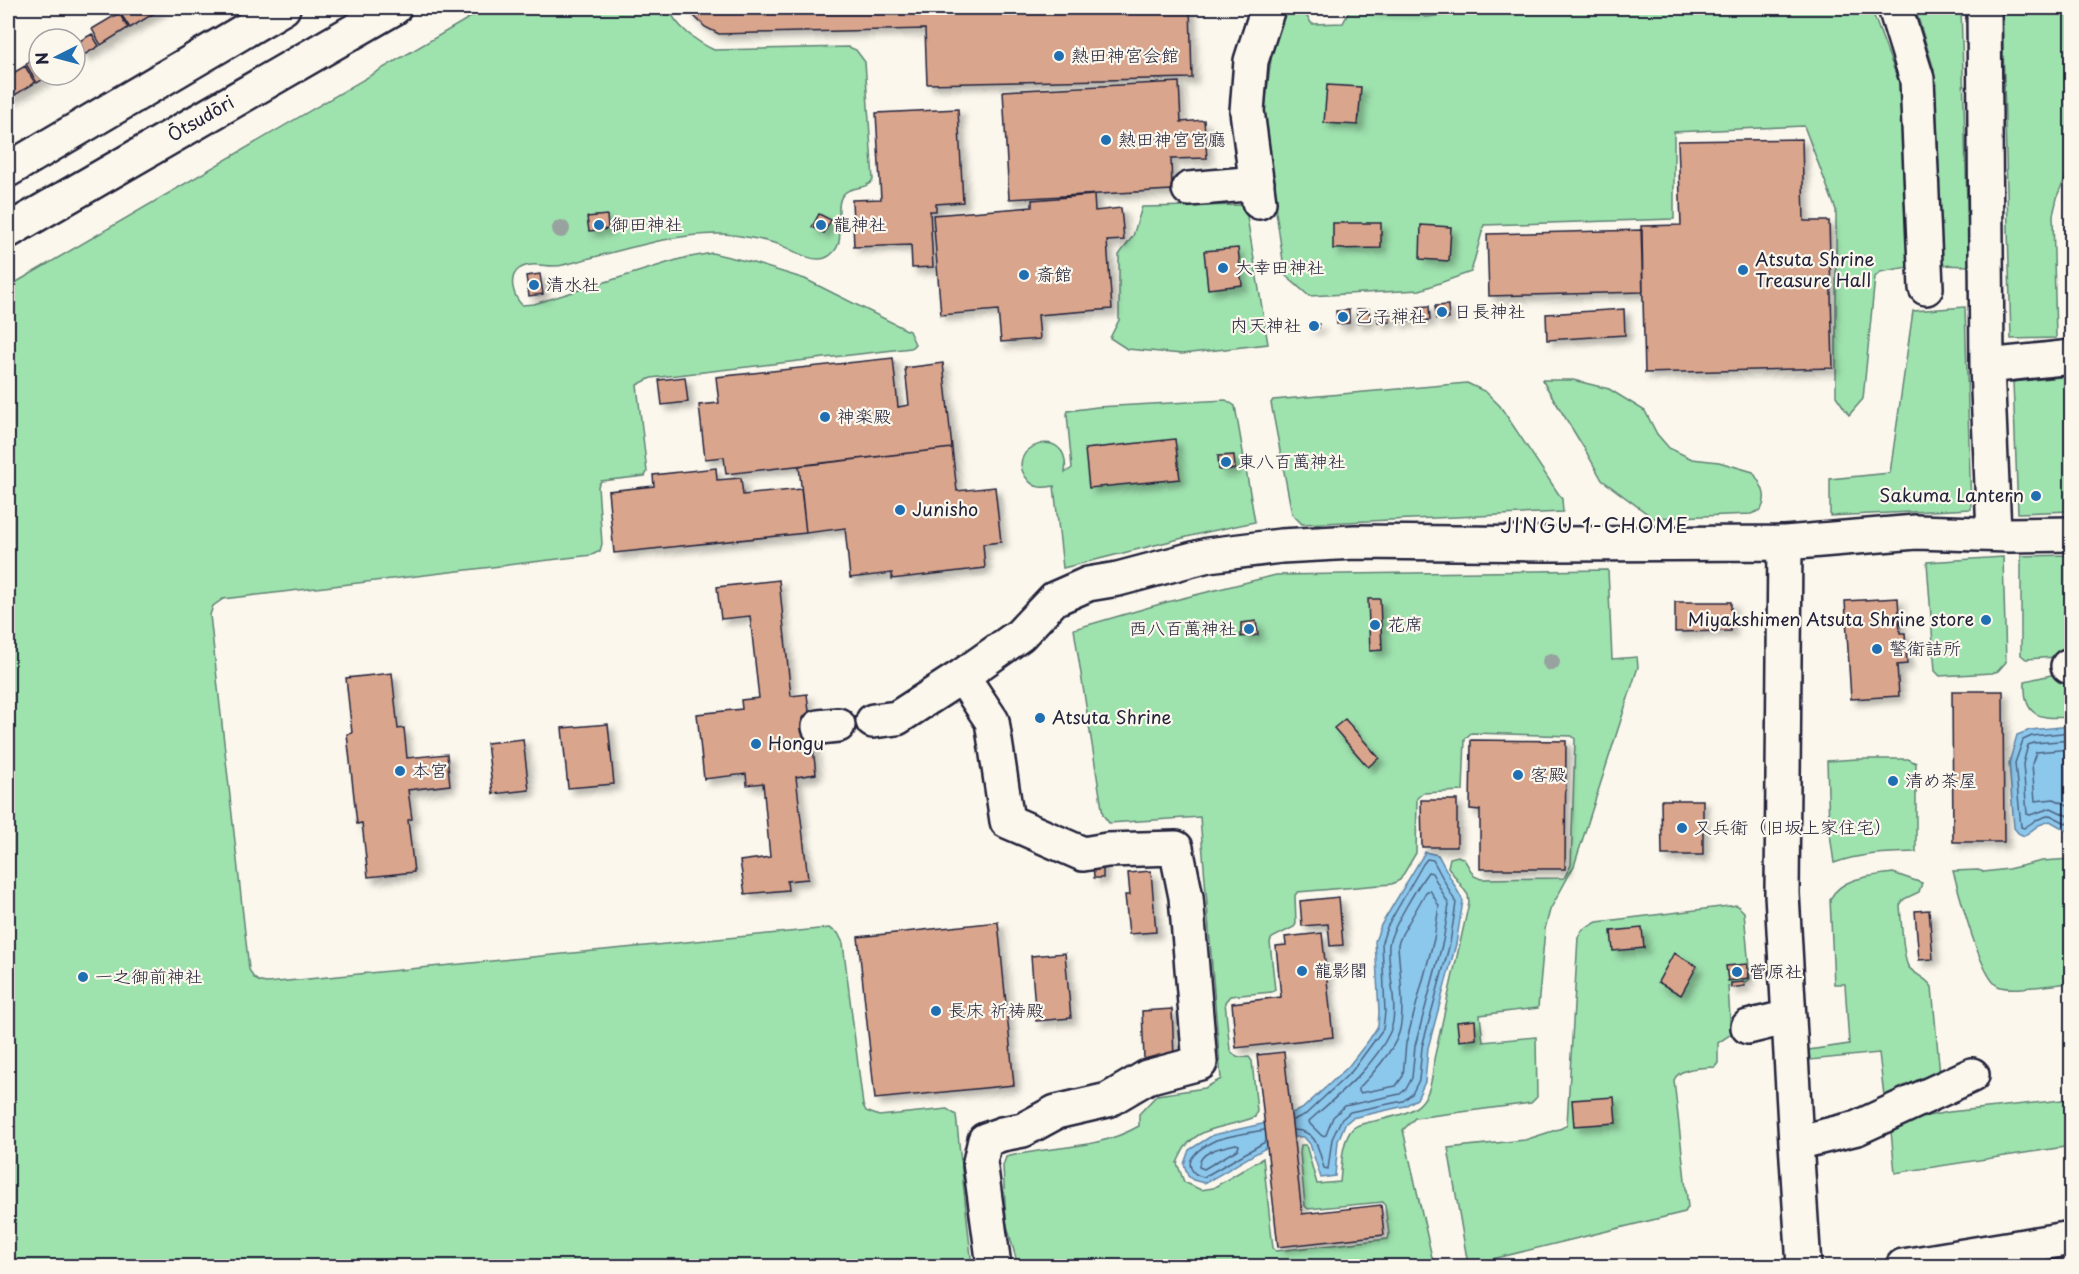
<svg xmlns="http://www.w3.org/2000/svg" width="2079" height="1274" font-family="'Playpen Sans','Klee One',sans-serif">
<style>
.green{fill:#9ee2ae;stroke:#608274;stroke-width:1.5;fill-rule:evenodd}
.water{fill:#8cc7ec;stroke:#6285a5;stroke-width:1.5}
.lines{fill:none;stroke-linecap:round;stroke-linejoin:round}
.shore{stroke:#4c6482;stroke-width:1.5}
.building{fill:#d9a58d;stroke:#22223b;stroke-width:1.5;filter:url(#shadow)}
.minor-casing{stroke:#22223b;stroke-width:38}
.major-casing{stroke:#22223b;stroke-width:38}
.highway-casing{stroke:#22223b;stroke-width:38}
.minor{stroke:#fbf7ec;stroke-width:33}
.major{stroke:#fbf7ec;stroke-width:33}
.highway{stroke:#fbf7ec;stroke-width:33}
.tree{fill:#98a29e}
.poi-dot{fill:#1f6fb2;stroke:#fbf7ec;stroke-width:2}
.labels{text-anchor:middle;stroke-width:4.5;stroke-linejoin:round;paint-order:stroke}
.poi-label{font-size:18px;fill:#22223b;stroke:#fbf7ec;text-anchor:start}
.street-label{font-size:18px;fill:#22223b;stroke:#fbf7ec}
.neighbourhood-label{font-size:20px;letter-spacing:1.5px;fill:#22223b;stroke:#fbf7ec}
</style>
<defs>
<filter id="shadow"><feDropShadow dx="5.5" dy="5.5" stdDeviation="3" flood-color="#0004"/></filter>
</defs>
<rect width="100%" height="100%" fill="#fbf7ec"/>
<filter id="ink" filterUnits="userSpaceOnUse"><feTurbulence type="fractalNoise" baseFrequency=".0167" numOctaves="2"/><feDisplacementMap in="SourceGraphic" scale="12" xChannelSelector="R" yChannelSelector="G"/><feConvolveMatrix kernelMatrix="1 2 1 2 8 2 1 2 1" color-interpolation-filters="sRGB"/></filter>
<g filter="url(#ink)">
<path class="green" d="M486,8H669C675,26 697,42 714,50L849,47L856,50L865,62L873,180C865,191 849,185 842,196C832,212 852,247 825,258C811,263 791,249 778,244C764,240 734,234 720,234C671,233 611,254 563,265C550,269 532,260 519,269C507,278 514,297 522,305L534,304L680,259L712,253L750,262L805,279L909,331L915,344L911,348L651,378L637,385L647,472L645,476L601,481L598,486L602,544L600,551L592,555L223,599L213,606L210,615L249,969C253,979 257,982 267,983L829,928L838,933L843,943L863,1105L866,1111L879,1116L947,1109L956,1115L972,1266H8V287Z
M1351,8H1412L1425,17L1485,12V8H1871L1903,93L1908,267L1880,272L1875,277L1863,399L1849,415L1836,396V210L1804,126L1674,132V219L1484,225L1471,272L1420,290L1309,296L1285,275L1268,155L1264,112L1275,30L1286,13L1303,11L1312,24L1343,23Z
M1915,8H1961L1969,266L1941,265L1938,143L1934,70Z
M2002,8H2071V166L2058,194L2053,215L2056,338L2011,339Z
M1245,205L1268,344L1182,354L1127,349L1110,338L1119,320V255L1133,236L1142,207Z
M1965,307L1971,509L1830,516V479L1890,473L1913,311Z
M2071,376V511L2018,513L2013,382Z
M1542,380H1573L1609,389L1645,411L1657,434L1669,448L1692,459L1719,462L1753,472C1761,485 1769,495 1761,510L1751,514L1653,518L1602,480L1584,448Z
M1467,383L1486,392L1500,406L1562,499L1563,512L1302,524L1292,514L1271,403L1273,400Z
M1226,400L1235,406L1255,522L1207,532L1063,568L1054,486C1044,488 1035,489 1028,480C999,447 1072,421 1065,473L1072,468L1067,414L1068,411L1097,407Z
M2071,555V656L2026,659L2021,655V556Z
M2003,557L2006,662L1998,671L1992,673L1940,676L1935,671L1927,562Z
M1608,570L1612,659L1637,657L1638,667L1574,866L1550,910L1545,929L1538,1008L1480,1015L1483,1042L1536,1037L1537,1097L1531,1103L1415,1118L1403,1130L1434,1266H1018L1006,1222L1003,1166L1006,1157C1052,1145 1095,1151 1139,1126V1114L1157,1095L1205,1088L1221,1079L1200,817L1109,823L1103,815L1074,629L1167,602L1276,575ZM1471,733L1572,736L1575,739L1571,865L1564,878L1481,879L1474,876L1464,859L1458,856L1450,858L1448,867L1468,895L1469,903L1434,1059C1431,1110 1415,1112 1370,1122C1362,1124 1354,1125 1350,1132C1341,1146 1342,1166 1340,1182L1317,1184L1306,1145H1301L1300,1153L1305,1206L1308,1209L1383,1202L1385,1206L1389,1235L1388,1239L1276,1251L1273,1248L1263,1158L1213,1188L1201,1190L1184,1182L1177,1163C1180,1157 1182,1151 1186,1146C1202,1125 1232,1127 1255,1117L1257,1111L1252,1061L1249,1057C1240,1058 1235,1057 1230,1050L1225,1002L1230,996L1272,992L1275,990L1270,942L1272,938L1294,927L1296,924L1295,895L1298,892L1392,884L1400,880L1416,853L1417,798L1423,793L1463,791L1465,739Z
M2071,674V717C2040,719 2023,718 2025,681L2051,675Z
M1857,759H1908L1916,763V852C1887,853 1862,853 1834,863L1829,827L1827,761Z
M2071,859V983C2056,984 2010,992 1998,986C1981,979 1959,892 1953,871L1978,870L1984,872L2008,869L2042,861Z
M1893,873L1922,883L1919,892L1904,899L1900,905C1901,917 1903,958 1908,966C1914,975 1925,976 1932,987L1940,1075L1891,1102L1884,1096L1879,1053L1810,1060L1809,1050L1849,1044L1845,984H1834L1830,899C1842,877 1871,876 1893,873Z
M1737,905L1744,912L1750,979L1745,983L1728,986L1731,1034L1718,1043V1063L1715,1067C1703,1068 1679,1067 1674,1080L1688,1207L1685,1212L1468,1265L1448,1148L1525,1140L1562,1128L1567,1124L1578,937L1583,929L1597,922Z
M2071,1099V1146L1895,1173L1891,1131L1895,1122L1949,1112Z"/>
<path class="water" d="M2071,726V833L2050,821L2039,825L2024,836L2018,833L2014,828L2009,763L2017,735L2030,730Z
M1425,852L1438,855L1463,901L1456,944L1428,1048L1425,1082L1417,1099L1405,1106L1352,1118L1345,1124L1338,1141L1335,1176L1321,1178L1310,1144L1304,1137C1278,1134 1230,1171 1204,1183L1193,1180L1188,1176L1184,1164L1189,1150L1213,1135L1262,1124L1302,1109L1348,1067L1369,1040L1378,1026L1379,1012L1375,941L1381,925Z"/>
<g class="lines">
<path class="shore" d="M2072,732L2032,736L2023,740L2015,763L2021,827L2024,828L2036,820L2050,815L2072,826
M2072,740L2034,743L2028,745L2023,764L2027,814L2030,815L2051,808L2072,818
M2072,749L2036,752L2032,764L2035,801L2054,799L2072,807
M1428,872L1432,873L1449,905L1443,941L1415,1046L1412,1078L1406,1089L1400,1094L1345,1106L1333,1117L1326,1135L1322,1136L1310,1124L1309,1121C1337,1096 1374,1067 1390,1032C1400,1009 1387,971 1389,945C1391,929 1418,886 1428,872Z
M1430,890L1439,906L1434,939L1406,1043L1403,1076L1396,1086L1360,1093L1358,1089C1371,1076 1394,1050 1399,1033C1406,1009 1399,970 1398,944L1402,934L1426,892Z
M1293,1120L1306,1114L1352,1071L1383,1029L1385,1012L1382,942L1387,927L1423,864L1427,859L1433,860L1456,903L1450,943L1422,1047L1419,1080L1412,1094L1403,1101L1350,1112L1341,1120L1332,1139L1328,1169L1324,1168C1318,1149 1318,1131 1294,1130
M1264,1130C1248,1133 1231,1135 1216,1140C1210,1143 1200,1148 1196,1153C1185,1163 1191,1175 1204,1177L1265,1142
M1236,1144L1239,1145L1238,1149L1204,1169L1199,1167C1198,1151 1223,1147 1236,1144Z"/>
</g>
<path class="building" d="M117,8H160L161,9L130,28Z
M689,8H1190L1192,78L927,84L925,29L719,34L705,27L692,14Z
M1369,8H1424V10L1369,9Z
M119,13L128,28L101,45L92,29Z
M92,34L99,46L84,55L76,43Z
M39,56V75H50L37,83L26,64Z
M25,66L35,83L8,99V76Z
M1179,82L1181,122L1204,120L1207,158L1171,159L1172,190L1009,199L1003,91Z
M1327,85L1361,87L1358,125L1324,123Z
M958,109L963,202L936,204V211H930L933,267L912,268L911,245L854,247L852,200L881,199L876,113Z
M1802,139L1804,221H1829L1833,368L1645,373L1641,226L1681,225L1678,141Z
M1094,195L1095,211L1121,208L1124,240L1107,241L1112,309L1038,315L1040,339L1001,342L998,310L941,315L933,215L1032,207V200Z
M819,214L831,220L824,233L812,227Z
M607,215L608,229L589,231L587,217Z
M1333,223H1381V248L1333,249Z
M1421,225L1451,227L1449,261L1420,259Z
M1642,230L1643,292L1489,296L1487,234Z
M1238,248L1242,285L1208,289L1204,251Z
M540,274L543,294L529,296L526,276Z
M1448,305L1449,319H1436L1435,306Z
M1429,306L1430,320L1417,321V307Z
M1389,308L1390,322L1378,323L1377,310Z
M1409,308L1410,321L1397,322L1396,309Z
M1357,309H1369L1370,322L1357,323Z
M1624,309L1625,335L1547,340L1546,314Z
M1349,310V323L1337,324L1336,311Z
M1319,324V328H1310L1309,325Z
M893,358L898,407L909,405L905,368L943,363L952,448L726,474L724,457L705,459L699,405L719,403L716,377Z
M685,377L688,402L662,405L659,380Z
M1175,439L1180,479L1089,488L1085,449Z
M952,448L957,491L995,487L1001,542L983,544L985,568L892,579V573L850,578L845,528L806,533L799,466Z
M1234,455L1235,469L1219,470L1218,456Z
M716,468L717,480L741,478L743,495L801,489L806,533L614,553L608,491L654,486L653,475Z
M779,580L791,696L807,694L816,774L796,777L808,879L787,881L788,890L745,894L740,861L770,857L763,783L747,785L746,774L704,779L697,714L742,709L741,700L759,698L750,616L721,619L717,587Z
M1898,598L1900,633H1905L1907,664L1897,665L1899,696L1851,699L1845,601Z
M1368,599H1380L1382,650L1370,651Z
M1675,602H1731V631L1675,632Z
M1256,621L1258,635L1241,637V623Z
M392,673L398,729L404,728L407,758L447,754L450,785L408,790L412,819L408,820L414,872L368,877L362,823L357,824L347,734L352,733L346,678Z
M1952,691H2003L2004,842H1953Z
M1345,719L1379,758L1368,767L1334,728Z
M608,724L614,784L568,788L562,728Z
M523,739L529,790L493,794L487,743Z
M1471,740L1566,741L1565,869H1480V810L1470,809Z
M1421,800H1457V847H1422Z
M1661,800H1703V855H1662Z
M1093,859H1103V878H1094Z
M1151,871L1156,932L1129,934L1125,895H1130L1128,873Z
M1339,897L1343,945L1330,946L1328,924L1302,926L1300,901Z
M1929,910L1933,959L1919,960L1915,911Z
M998,922L1014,1085L875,1099L858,937Z
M1642,928L1644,948L1613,951L1611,931Z
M1322,933L1333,1037L1236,1048L1232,1003L1281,997L1276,946L1286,945L1285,937Z
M1065,953L1071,1018L1036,1021L1031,956Z
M1674,953L1697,966L1681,995L1658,982Z
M1747,964L1749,978L1728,981L1726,966Z
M1744,982L1745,986L1731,988V983Z
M1172,1009L1174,1057L1144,1059L1142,1011Z
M1475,1020L1476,1039L1459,1041L1457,1022Z
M1284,1052L1302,1214L1381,1205L1384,1235L1278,1247L1257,1055Z
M1614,1097L1616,1123L1574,1126L1572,1100Z"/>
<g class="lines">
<g class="minor-casing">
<path id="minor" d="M1895,8L1917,79L1926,288
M1984,8L1987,366L1994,533
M1189,189L1257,183
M1259,202L1247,111L1251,61L1268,8
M1987,366L2072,357
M1785,543L1782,894L1796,1143
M2068,666L2072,665
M962,676L992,721L1007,821L1083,854L1107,850L1176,848L1186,897L1200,1063L1147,1077L1108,1100L1056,1112L1023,1130L1002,1134L985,1140L980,1162L994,1266
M873,721L897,718L962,676L1020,635L1054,599L1088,584L1118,579L1208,555L1281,546L1355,542L1547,544L1785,543L1916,532L2009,535L2072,534
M819,727L838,725
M1748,1027L1789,1017
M1804,1266L1796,1143L1857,1128L1972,1075"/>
</g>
<g class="major-casing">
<path id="major" d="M8,170L283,8
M8,231L394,8"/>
</g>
<g class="highway-casing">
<path id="highway" d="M1903,1266L2072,1238"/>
</g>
<use href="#minor" class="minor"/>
<use href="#major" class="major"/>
<use href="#highway" class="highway"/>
</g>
<g class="tree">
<circle cx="561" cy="229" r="9"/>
<circle cx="1551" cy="662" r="9"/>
</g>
</g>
<g class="poi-dot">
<circle cx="1059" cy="56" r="6"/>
<circle cx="1106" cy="140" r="6"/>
<circle cx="599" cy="225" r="6"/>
<circle cx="821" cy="225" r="6"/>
<circle cx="1223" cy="268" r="6"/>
<circle cx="1743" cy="270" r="6"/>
<circle cx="1024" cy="275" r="6"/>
<circle cx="534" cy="285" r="6"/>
<circle cx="1442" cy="312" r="6"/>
<circle cx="1343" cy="317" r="6"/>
<circle cx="1314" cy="326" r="6"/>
<circle cx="825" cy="417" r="6"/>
<circle cx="1226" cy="462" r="6"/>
<circle cx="2036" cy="496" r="6"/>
<circle cx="900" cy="510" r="6"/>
<circle cx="1986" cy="620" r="6"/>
<circle cx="1375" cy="625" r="6"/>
<circle cx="1249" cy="629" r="6"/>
<circle cx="1877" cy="649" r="6"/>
<circle cx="1040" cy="718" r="6"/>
<circle cx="756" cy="744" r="6"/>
<circle cx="400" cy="771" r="6"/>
<circle cx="1518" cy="775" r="6"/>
<circle cx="1893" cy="781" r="6"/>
<circle cx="1682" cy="828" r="6"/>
<circle cx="1302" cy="971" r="6"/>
<circle cx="1737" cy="972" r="6"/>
<circle cx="83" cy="977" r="6"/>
<circle cx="936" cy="1011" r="6"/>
</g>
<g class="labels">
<g class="poi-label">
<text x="1071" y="62">熱田神宮会館</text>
<text x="1118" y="146">熱田神宮宮廳</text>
<text x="611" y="231">御田神社</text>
<text x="833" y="231">龍神社</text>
<text x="1755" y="266">Atsuta Shrine<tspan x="1755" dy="21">Treasure Hall</tspan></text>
<text x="1235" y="274">大幸田神社</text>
<text x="1036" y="281">斎館</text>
<text x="546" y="291">清水社</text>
<text x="1454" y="318">日長神社</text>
<text x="1355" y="323">乙子神社</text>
<text x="1302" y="332" text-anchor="end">内天神社</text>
<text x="837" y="423">神楽殿</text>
<text x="1238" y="468">東八百萬神社</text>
<text x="2024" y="502" text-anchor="end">Sakuma Lantern</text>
<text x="912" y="516">Junisho</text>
<text x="1974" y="626" text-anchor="end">Miyakshimen Atsuta Shrine store</text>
<text x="1387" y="631">花席</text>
<text x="1237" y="635" text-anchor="end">西八百萬神社</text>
<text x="1889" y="655">警衛詰所</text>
<text x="1052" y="724">Atsuta Shrine</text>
<text x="768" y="750">Hongu</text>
<text x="412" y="777">本宮</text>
<text x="1530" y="781">客殿</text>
<text x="1905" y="787">清め茶屋</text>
<text x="1694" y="834">又兵衛（旧坂上家住宅）</text>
<text x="1314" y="977">龍影閣</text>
<text x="1749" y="978">菅原社</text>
<text x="95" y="983">一之御前神社</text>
<text x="948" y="1017">長床 祈祷殿</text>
</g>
<g class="street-label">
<text transform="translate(201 119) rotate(-30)" y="6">Ōtsudōri</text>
</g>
<g class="neighbourhood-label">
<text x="1595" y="533">JINGU 1-CHOME</text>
</g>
</g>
<rect width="2079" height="1274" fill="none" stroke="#fbf7ec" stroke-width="30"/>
<rect x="15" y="15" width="2049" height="1244" fill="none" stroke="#22223b" stroke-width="2" filter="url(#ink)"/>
<g transform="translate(57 57) rotate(264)"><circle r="28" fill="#fbf7ec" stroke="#a4a2a5" stroke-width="1.5"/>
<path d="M0-4.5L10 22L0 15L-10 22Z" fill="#1f6fb2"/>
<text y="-9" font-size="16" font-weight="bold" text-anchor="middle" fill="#22223b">N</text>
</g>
</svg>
